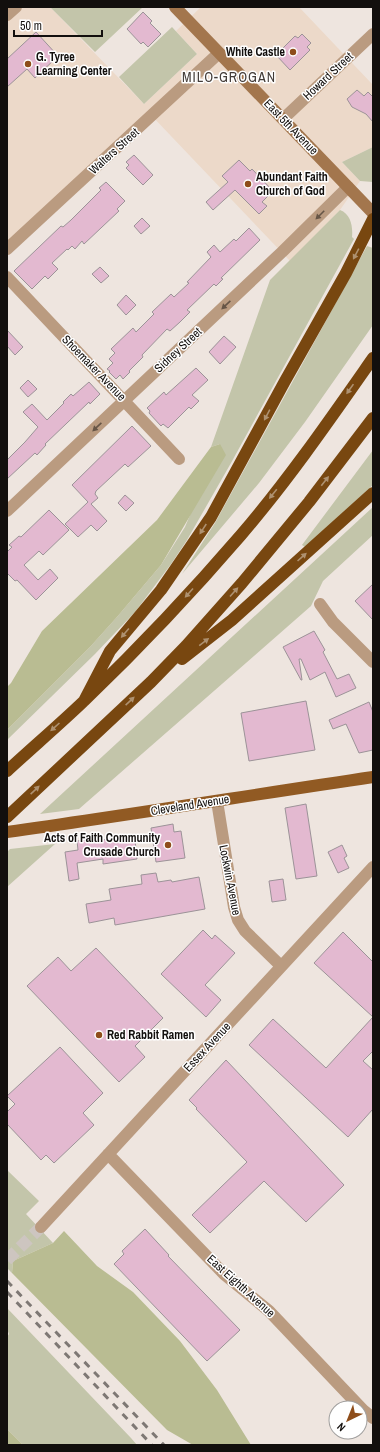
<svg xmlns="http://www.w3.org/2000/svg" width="380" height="1452" font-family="'Archivo Narrow',sans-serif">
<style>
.commercial{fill:#ecd9c9}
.green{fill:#c3c5aa}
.forest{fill:#b9bc92}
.building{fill:#e3b9d0;stroke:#9c9398}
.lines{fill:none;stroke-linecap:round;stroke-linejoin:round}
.minor-tunnel{stroke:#cdc5c0;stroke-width:12;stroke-dasharray:12 6;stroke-linecap:butt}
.minor{stroke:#ba9b80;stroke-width:12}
.secondary{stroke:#a3764d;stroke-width:12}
.primary{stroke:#915a23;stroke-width:12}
.motorway{stroke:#784710;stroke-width:12}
.rail{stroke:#7e7874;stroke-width:3;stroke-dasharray:7 7;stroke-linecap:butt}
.oneway{fill:#665546}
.oneway2{fill:#ae9170}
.poi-dot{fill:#8e4d1a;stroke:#fff;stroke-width:1.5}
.labels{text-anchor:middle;stroke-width:3;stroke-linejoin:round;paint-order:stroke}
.poi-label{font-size:12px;font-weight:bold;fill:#120f0d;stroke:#fff;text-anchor:start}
.street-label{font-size:12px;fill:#120f0d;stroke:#fff}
.quarter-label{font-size:14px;letter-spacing:1px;fill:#433c38;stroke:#fff}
</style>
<rect width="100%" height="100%" fill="#eee5df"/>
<path class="commercial" d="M18,7H50L144,104L197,54L176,31L201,7H299L373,85V147L342,162L360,181L340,210L290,261L151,115L7,250V17Z"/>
<path class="green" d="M50,7H143L95,52Z
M172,27L197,54L144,104L119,77Z
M373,147V182L360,181L342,162Z
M340,210C351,214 353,227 352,237L354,239L231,463L187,540L171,564L135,612L95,654L7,740V730L90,647L117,617L161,565L185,527L220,444L211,447L270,280Z
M367,246L373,248V325L305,422L259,483L182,574L215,523Z
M373,450V485L305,547L302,545Z
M373,507V535L323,581L311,606L79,809L40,814Z
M55,844L7,887V852L10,849Z
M7,1170L39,1201L26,1214L53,1243L13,1261L12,1273L7,1268Z
M7,1308L131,1438L137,1445H23L7,1429V1337L9,1334L7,1329Z"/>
<path class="forest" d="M220,444L226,455L161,565L117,617L90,647L7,730V687L11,683L42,631L157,520L211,447Z
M64,1231L97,1266L133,1292L180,1341L217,1390L251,1445H193L167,1430L12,1273L13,1261L53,1243Z
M7,1429L23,1445H7Z"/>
<path class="building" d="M143,12L152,21L150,23L161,34L148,47L143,42L141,44L127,29Z
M36,32L58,56L35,78L27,69L7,87V59Z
M302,34L311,43L307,47L310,50L290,70L276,55L295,36L298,38Z
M357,90L364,96L368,92L373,97V122L366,114L352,107L347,99Z
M134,155L153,175L143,185L126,168L129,165L126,162Z
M239,160L250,171L252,169L273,191L262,202L267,206L259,214L235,190L213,210L206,202L228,182L222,176Z
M106,182L125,201L117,209L119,211L84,244L82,241L75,249L72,246L68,250L67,249L52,263L58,269L48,279L45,276L32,289L14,271L61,226L63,227L71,220L101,190L99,188Z
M142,218L150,226L141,234L134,226Z
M249,228L260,240L221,278L223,279L216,286L214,284L187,310L190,312L180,322L170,331L167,329L142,355L143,357L129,371L130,372L123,379L120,375L116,379L109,372L110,371L107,369L113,363L109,359L115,353L111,349L133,328L136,332L154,314L152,312L171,294L174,297L189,283L187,282L211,257L207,252L214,245L220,252L234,239L236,241Z
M100,267L109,276L101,283L92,274Z
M126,295L136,305L126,315L117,305Z
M7,330L23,347L15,355L7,346Z
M224,336L236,347L220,364L209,352Z
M196,368L208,380L192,395L199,401L191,409L189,407L168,428L163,424L161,426L149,413L150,411L147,408L164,392L166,395Z
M28,380L37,389L28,397L20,388Z
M89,382L100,394L90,404L89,402L45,444L46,445L37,455L35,453L7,479V460L25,442L38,427L23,412L32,404L47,420L64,403L63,402L71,394L73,396Z
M132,426L151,446L128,467L125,464L96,491L95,494L98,498L91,504L107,521L97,531L91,525L78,537L65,524L88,502L72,485Z
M125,495L134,503L126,511L118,503Z
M49,510L69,530L43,555L39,551L24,565L38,580L50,569L58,578L36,600L17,580L15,581L7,573V552L12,547L9,545L19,536L21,537Z
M373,584V620L355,601Z
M314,631L325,650L323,652L337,679L349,674L356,688L336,697L325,672L310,680L301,659H299L302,680H301L283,647Z
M306,701L315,750L249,761L241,713Z
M369,702L373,712V750L359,753L346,724L333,729L329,720Z
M306,804L317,876L296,879L285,808Z
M173,824L174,832L181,831L185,858L156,862L151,828Z
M131,836L132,841L135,840L137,859L103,864V859L77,863L79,879L69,881L65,852L78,850L77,841L87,840L88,842Z
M342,845L347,856L344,858L349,868L338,873L328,852Z
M156,873L158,882L171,880L172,882L199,877L205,909L115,925L114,918L89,923L86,904L111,900L109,889L142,884L141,875Z
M283,879L286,900L272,902L269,881Z
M203,930L212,939L215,935L235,953L205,985L221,1000L206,1017L161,974Z
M343,932L373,962V1051L363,1061L373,1070V1109L348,1137L249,1045L273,1019L326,1068L373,1017L314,963Z
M96,948L163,1018L135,1046L145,1057L119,1082L27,986L58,957L71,971Z
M60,1047L103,1093L83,1113L94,1125L54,1163L46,1155L41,1160L7,1124V1112L15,1104L7,1096Z
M226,1060L344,1185L306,1222L264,1181L210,1233L192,1215L247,1162L196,1109L197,1108L189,1100Z
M145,1229L169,1255L168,1256L240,1330L207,1361L114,1264L124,1254L122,1251Z"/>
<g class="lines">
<path class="minor-tunnel" d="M7,1260L41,1227"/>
<path class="minor" d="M7,15L16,7
M283,119L373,34
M7,249L219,53
M7,277L179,459
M7,511L282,252L348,187
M320,604L333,622L373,662
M217,801L234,907L238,920L245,931L281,966
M108,1154L224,1274L269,1311L363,1410L373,1418
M41,1227L373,867"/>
<path class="secondary" d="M175,7L373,213"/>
<path class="primary" d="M7,832C129,815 251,795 373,777"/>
<path class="motorway" d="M182,659L232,620L373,493
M84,701L110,651L161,590L211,517L285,381L346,273L373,219
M7,771C33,747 60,724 85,700C140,647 192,592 241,535C289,479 331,418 373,358
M7,817L151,682L186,646L242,583L309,502L373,418"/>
<path class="rail" d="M7,1281L164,1445
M7,1292L152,1445"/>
</g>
<defs><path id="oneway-solid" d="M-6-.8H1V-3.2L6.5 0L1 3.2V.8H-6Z"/></defs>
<g class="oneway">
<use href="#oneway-solid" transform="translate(320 215) rotate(135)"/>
<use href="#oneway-solid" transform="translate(226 305) rotate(137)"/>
<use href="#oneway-solid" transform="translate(97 427) rotate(137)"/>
</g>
<g class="oneway2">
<use href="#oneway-solid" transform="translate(356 254) rotate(118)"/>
<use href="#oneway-solid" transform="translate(350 389) rotate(125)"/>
<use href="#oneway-solid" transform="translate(267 415) rotate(118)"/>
<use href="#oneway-solid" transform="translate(325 481) rotate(-52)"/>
<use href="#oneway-solid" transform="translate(273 494) rotate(129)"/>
<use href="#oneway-solid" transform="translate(203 529) rotate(123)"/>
<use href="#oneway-solid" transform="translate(302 557) rotate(-42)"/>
<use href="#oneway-solid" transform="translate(234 592) rotate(-48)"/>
<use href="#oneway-solid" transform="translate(189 593) rotate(132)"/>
<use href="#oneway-solid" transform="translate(125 633) rotate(130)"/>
<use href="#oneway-solid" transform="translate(204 642) rotate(-37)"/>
<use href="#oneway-solid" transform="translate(130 701) rotate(-43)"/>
<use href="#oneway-solid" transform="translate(55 727) rotate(138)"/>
<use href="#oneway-solid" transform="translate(35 790) rotate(-43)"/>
</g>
<g class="poi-dot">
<circle cx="293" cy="52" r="4"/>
<circle cx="28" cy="64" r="4"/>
<circle cx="248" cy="184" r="4"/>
<circle cx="168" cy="845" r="4"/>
<circle cx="99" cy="1035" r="4"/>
</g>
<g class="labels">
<g class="poi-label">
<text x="285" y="56" text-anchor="end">White Castle</text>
<text x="36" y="61">G. Tyree<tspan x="36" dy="14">Learning Center</tspan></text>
<text x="256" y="181">Abundant Faith<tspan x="256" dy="14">Church of God</tspan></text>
<text x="160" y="842" text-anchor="end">Acts of Faith Community<tspan x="160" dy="14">Crusade Church</tspan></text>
<text x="107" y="1039">Red Rabbit Ramen</text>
</g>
<g class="street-label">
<text transform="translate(328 76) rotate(-43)" y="4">Howard Street</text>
<text transform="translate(291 127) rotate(46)" y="4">East 5th Avenue</text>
<text transform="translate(114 151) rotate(-42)" y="4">Walters Street</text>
<text transform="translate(178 350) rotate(-43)" y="4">Sidney Street</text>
<text transform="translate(94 368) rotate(46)" y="4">Shoemaker Avenue</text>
<text transform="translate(190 805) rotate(-9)" y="4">Cleveland Avenue</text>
<text transform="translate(230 880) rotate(79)" y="4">Lockwin Avenue</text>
<text transform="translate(207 1047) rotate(-47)" y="4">Essex Avenue</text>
<text transform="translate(241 1286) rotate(42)" y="4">East Eighth Avenue</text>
</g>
<g class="quarter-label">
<text x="229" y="82">MILO-GROGAN</text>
</g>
</g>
<rect width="380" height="1452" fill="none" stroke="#120f0d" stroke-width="16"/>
<g transform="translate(348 1420) rotate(223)"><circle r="19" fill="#ffffff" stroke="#a09f9e"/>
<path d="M0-3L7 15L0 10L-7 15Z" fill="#8e4d1a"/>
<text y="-6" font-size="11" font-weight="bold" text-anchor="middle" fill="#120f0d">N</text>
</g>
<path d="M14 30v6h88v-6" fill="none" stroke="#120f0d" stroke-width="2"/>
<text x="20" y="30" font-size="12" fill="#120f0d" stroke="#ffffff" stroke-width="3" paint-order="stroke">50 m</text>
</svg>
